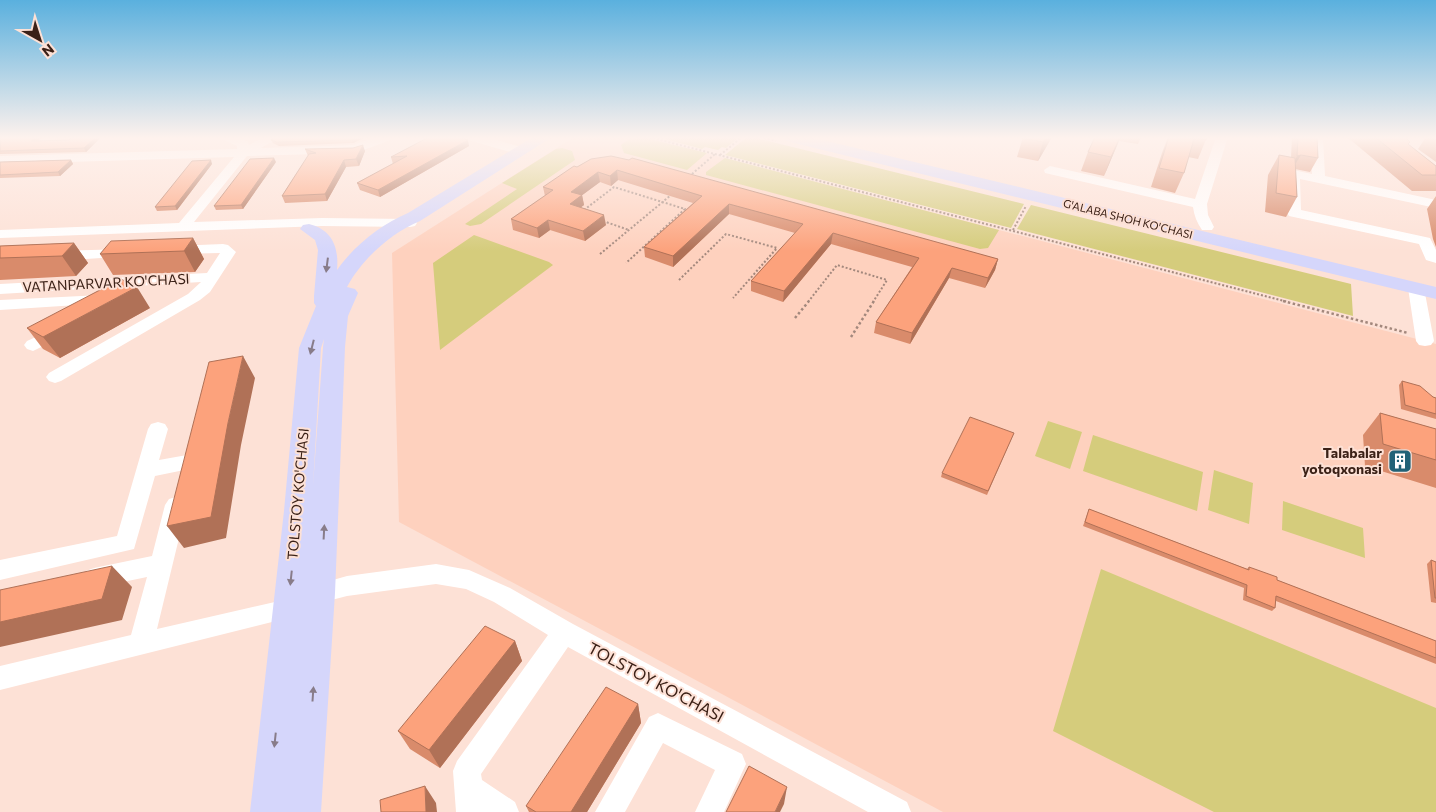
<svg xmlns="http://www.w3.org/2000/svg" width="1436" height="812" font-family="Commissioner,sans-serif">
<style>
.built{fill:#fed1be}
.green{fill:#d5cc7c}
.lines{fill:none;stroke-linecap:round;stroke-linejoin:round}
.path-far1{stroke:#a3887d;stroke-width:2;stroke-dasharray:2 2;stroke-linecap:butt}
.path{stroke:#a3887d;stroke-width:2.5;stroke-dasharray:2.5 2.5;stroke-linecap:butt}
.minor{fill:#fff;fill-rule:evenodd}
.major{fill:#d5d6fb;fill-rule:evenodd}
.wall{fill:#d98b6b}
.shaded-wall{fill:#b07157}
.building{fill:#fca27c;stroke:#b07157}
.oneway{fill:#887c89}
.labels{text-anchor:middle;stroke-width:4;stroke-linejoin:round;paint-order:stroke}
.far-street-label{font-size:11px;fill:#3b2117;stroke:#fde1d6}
.street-label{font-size:14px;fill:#3b2117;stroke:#fde1d6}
.poi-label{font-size:14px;font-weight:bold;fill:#3b2117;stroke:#fde1d6;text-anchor:end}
.near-street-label{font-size:16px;fill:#3b2117;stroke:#fde1d6}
</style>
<rect width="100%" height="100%" fill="#fde1d6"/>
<path class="built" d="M574,137H643L1436,344V812H943L399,522L392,253Z"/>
<path class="green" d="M657,137H739L726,148L722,147L718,150L705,147L702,149Z
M747,137H752L1024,204L1011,228L725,155Z
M645,138L707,153L687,170L624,153L621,145L628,140Z
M562,148L572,151L575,160L481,224L470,226L465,224L517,189L502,183L556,149Z
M725,158L999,230L988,248L980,249L706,175V172Z
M1031,205L1351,284L1353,316L1017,229Z
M474,235L549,262L553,265L440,350L433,263Z
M1048,421L1082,432L1070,469L1035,456Z
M1093,435L1203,472L1197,511L1083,471Z
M1214,470L1253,483L1249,524L1208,510Z
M1283,501L1363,528L1365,558L1282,530Z
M1101,569L1436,708V812H1214L1053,731Z"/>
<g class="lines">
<path class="path-far1" d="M649,137L1288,302
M760,137L776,141
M720,155L742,137
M692,174L715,154
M584,210L614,187L685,209L626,263
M603,221L629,230
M1013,230L1026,206
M600,254L671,195
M679,280L726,234L777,248L733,298
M808,302L837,265L887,280L873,302"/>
<path class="path" d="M1283,301L1408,333
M795,318L809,301
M851,337L874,301"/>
<path class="minor" d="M217,137H235L247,141L249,145L264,137H280L261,148L353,145L375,137H393L391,140L355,153L247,156L194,222L322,218L410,219L415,220L417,223L415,226L410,227L322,226L0,238V230L179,223L234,157L0,164V156L237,149V146Z
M466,137H486L525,148L527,151L521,155L468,140Z
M1216,137H1228L1207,204L1208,215L1214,227L1212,230H1202C1197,223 1194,215 1193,207L1045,173L1044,170L1050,166L1195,199Z
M1311,137H1323L1325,176L1436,200V208L1300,179L1301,210L1430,238L1436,250V263L1426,260L1419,244L1289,216L1287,213L1286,174L1293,170L1312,174Z
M223,244L228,245L236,252L210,292L200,300L61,381L55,383L49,381L46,377L49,373L188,294L201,282L0,294V284L207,273L220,253L174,254L169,253L167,250L169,247L174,246Z
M126,249L131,250L133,253L131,256L56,261L51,259L48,256L51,253L56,251Z
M1416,283L1422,285L1424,288L1434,341L1431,345L1425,346L1419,345L1416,341L1408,288L1410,285Z
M102,295L108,297L110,300L108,303L0,310V300Z
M60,326L66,327L68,331L66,335L33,351L27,349L24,345L27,341Z
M158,422L165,424L168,429L159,460L187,455L194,458L197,463L194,468L155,476L134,549L0,580V560L117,536L148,429L151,424Z
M176,497L183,499L187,505L157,629L288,599L296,602L300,609L296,616L0,690V666L131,635L147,577L94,588L86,585L83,578L86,571L94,568L152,556L165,505L169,499Z
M436,564L469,570L510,588L573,624L907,802L911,812H868L568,647L481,774L482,780L515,802L519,812H456L453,771L457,761L548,635L494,602L466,589L436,584L347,596L320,603L312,600L308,593L312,586L347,576Z
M658,713L742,754L746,764L724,812H695L715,770L663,743L625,812H595L649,717Z"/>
<path class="major" d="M533,137H552L420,221C391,233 362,259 347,287L355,289L358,293L348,316L345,347L335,593L321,812H250L284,511L299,348L316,306L314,303V296L318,250L315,240L300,229L303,225L309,224C333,230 339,248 337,270C353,247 381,224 408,213ZM324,339L323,347L313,486L321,348Z
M782,137H810L1436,287V299L790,142L785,140Z"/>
</g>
<path class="wall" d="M0,137L38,141L69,140L71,137H101L86,152L0,154Z
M276,137H296L295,138L366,137L353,143L279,146L273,143L271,140Z
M1023,137H1052L1038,161L1017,157Z
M1095,137H1141L1138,144L1119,141L1104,176L1081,171L1088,152Z
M1168,137H1207L1198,159L1188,157L1184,173L1175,193L1151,187L1162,153Z
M1292,137H1317L1318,158L1310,172L1295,169L1297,197L1286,217L1265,212L1268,175L1279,155L1291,158Z
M1347,137H1405L1408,144L1436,166V191H1412Z
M1426,137H1436V162L1418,149Z
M469,146L380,197L360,190L357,183L393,164L391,157Z
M305,149L365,151L359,166L346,167L327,201L285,203L282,196L308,156Z
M591,159L998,259L995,270L985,288L949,278L910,344L874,333L876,322L912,267L831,244L783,302L751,291V281L795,233L729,214L673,267L645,257L644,247L693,203L618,180L611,186L600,182L582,195L584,205L581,207L606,225L585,241L550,230L539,238L513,230L511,219L545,196L543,187Z
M71,160L73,164L60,176L0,178V162Z
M276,162L243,209L216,210L214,206Z
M212,164L177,210L157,211L155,207Z
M1436,196V247L1433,239L1427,209Z
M193,238L204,259L195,272L113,275L100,254Z
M74,243L88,263L76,276L0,280V246Z
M150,308L60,358L43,349L27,328Z
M1402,381L1433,397L1436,398V419L1401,409L1399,385Z
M1380,413L1436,429V488L1365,466L1363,435Z
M1014,433L987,495L941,477L942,473Z
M1089,509L1247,569L1249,567L1277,580L1436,641V664L1276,601L1275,608L1272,611L1243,600L1244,588L1083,526Z
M1431,560L1436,562V603L1431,602L1427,564Z
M515,641L522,661L440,768L410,749L398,731Z
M638,704L641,723L587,812H529L526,806Z"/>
<path class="shaded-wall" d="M36,137H42L33,145L31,141Z
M96,137H101L86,152L84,148Z
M357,137H366L353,143L352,140Z
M1046,137H1052L1038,161L1043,142Z
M1120,137L1118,143L1104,176L1111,157Z
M468,140L469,146L380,197L378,190Z
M363,145L365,151L359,166L356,159Z
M1301,155L1293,168L1290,170L1297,156Z
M274,158L276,162L243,209L241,205Z
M71,160L73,164L60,176L58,172Z
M211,160L212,164L177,210L175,206Z
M344,160L346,167L327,201L325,194Z
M617,170L618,180L611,186L610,176Z
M598,172L600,182L573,202L571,192Z
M582,195L584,205L572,214L570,204Z
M729,204V214L673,267V256Z
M604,215L606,225L585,241L583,231Z
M548,220L550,230L539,238L537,228Z
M833,233L831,244L783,302L784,291Z
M193,238L204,259L195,272L184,251Z
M74,243L88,263L76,276L62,256Z
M998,259L995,270L985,288L988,278Z
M952,268L949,278L910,344L912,333Z
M137,287L150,308L60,358L43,337Z
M243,356L255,378L241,445L226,538L184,548L167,526L228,423Z
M112,566L132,587L122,620L0,647V622Z
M515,641L522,661L440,768L429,750Z
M638,704L641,723L587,812H571Z
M425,786L436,803L437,812H426Z
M787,787L784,804L780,812H775Z"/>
<path class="building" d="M0,137H36L31,141L69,140L71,137H96L84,148L0,151Z
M276,137H292L291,138L308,137H357L352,140L277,142L271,140Z
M429,137H460L468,140L378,190L357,183L407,156L391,157Z
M1023,137H1046L1043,142L1022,138Z
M1095,137H1120L1111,157L1088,152Z
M1169,137H1186L1194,139L1184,173L1159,168Z
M1193,137H1207L1206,140Z
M1298,137H1317L1318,158L1301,155L1297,156Z
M1375,137H1405L1410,142L1408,144L1436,166V175H1422Z
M363,145L356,159L344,160L325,194L282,196L309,154L316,153L305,149L353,148Z
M1279,155L1295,158L1297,197L1276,193Z
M611,156L629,160L632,158L998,259L988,278L952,268L912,333L876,322L919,258L833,233L784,291L751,281L803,224L729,204L673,256L644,247L702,196L617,170L610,176L598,172L571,192L582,195L570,204L604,215L583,231L548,220L537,228L511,219L553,190L543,187L574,166L577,167L591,159Z
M274,158L241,205L214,206L250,159Z
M71,160L58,172L0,175V162Z
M211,160L175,206L155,207L192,161Z
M193,238L184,251L100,254L111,241Z
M74,243L62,256L0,258V246Z
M121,279L137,287L43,337L27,328Z
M243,356L228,423L211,517L167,526L209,362Z
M1402,381L1420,386L1433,397L1436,398V414L1405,405Z
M1380,413L1436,429V460L1383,444Z
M970,417L1014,433L988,491L942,473Z
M1089,509L1249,570V567L1277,577V580L1436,641V658L1276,596L1275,608L1246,596L1247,585L1085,522Z
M1431,560L1436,562V598H1435Z
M112,566L102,599L0,622V590Z
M485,626L515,641L429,750L398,731Z
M606,687L638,704L571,812H536L526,806Z
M749,766L787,787L775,812H726Z
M425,786L426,812H381L380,800Z"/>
<defs><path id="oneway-solid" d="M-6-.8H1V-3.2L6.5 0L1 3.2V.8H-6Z" transform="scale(1.25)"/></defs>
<g class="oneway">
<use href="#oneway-solid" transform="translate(327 265) rotate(97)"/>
<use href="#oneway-solid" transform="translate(312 347) rotate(104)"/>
<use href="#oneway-solid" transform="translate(324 532) rotate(-87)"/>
<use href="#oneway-solid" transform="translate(291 578) rotate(96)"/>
<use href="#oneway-solid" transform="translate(313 694) rotate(-86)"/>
<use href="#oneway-solid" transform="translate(275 740) rotate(96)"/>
</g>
<linearGradient id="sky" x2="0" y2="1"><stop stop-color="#5ab0de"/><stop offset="0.55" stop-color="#fef2ed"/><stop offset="1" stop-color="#fef2ed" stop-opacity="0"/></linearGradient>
<rect width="1436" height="251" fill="url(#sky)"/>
<defs>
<g id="building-square" transform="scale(1.25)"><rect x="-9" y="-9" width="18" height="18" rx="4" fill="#216277" stroke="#fde1d6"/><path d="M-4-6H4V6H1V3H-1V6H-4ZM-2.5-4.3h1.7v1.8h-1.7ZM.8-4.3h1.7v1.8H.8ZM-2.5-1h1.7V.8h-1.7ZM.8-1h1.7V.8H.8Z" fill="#fff"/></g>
</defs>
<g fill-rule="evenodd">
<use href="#building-square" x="1400" y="461"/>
</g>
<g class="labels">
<g class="far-street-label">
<text transform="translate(1128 219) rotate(14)" y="4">G'ALABA SHOH KO'CHASI</text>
</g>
<g class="street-label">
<text transform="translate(106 283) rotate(-3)" y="5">VATANPARVAR KO'CHASI</text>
<text transform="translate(298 494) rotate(-85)" y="5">TOLSTOY KO'CHASI</text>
</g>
<g class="poi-label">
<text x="1382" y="458">Talabalar<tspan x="1382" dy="16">yotoqxonasi</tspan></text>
</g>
<g class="near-street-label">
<text transform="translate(656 682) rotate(28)" y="6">TOLSTOY KO'CHASI</text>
</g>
</g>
<g transform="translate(40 40) rotate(141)" stroke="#fde1d6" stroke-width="4" paint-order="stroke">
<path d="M0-4L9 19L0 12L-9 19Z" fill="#3b2117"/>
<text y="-8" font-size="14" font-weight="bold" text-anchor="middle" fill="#3b2117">N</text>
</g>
</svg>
